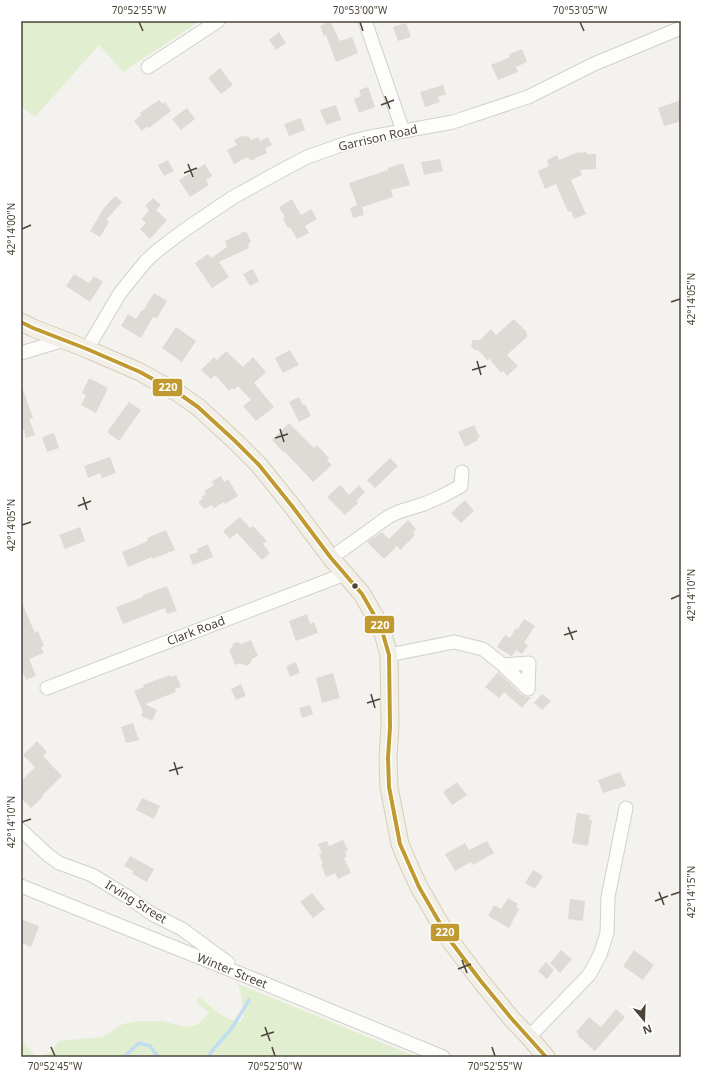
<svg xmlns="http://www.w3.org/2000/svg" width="702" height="1078" font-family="'Noto Sans',sans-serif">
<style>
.green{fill:#e1eecf}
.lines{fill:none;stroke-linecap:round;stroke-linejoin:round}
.stream{stroke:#c0ddf1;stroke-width:3.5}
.building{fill:#dedbd6}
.minor-casing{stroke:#d2d0cb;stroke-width:15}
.major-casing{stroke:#d6cebb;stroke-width:19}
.minor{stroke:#fdfdfc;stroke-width:13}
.major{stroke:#f2efe6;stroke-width:17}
.bus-1-casing{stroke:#fff;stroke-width:7}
.bus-1{stroke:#c09931;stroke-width:4}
.ticks{fill:none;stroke:#4b4439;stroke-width:1.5}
.bus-dot{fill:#4b4439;stroke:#fff;stroke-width:1.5}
.labels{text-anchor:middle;stroke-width:3;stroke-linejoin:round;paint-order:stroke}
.street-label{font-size:12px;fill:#4b4439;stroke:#fff}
.line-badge{stroke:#fff;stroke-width:1.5}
.badge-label{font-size:11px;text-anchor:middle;font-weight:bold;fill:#fff}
.neatline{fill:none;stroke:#4b4439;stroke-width:1.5}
.ticks-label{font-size:10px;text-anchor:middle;fill:#4b4439}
</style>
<rect width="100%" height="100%" fill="#f4f2ee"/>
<path class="green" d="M21,21H200L123,72L99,45L35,117L21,106Z
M238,984L417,1057H21V1040L35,1056C50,1055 50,1053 59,1041L102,1037L123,1024L137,1021H161L187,1027L197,1025L209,1013L196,1001L199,997C212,1007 224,1020 240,1022L244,1016L242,998Z"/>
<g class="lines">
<path class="stream" d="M126,1057L127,1054L139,1043L150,1046L158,1057
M208,1057L212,1051L232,1028L249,1000"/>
</g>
<path class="building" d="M330,21L340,41L352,37L358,53L336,62L326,35L324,36L320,26Z
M406,23L411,37L398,41L393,27Z
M279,32L286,43L276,50L269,40Z
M522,49L527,62L516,67L518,72L498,80L491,65L510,57L509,54Z
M220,68L233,85L221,94L208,78Z
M443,85L446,94L438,97L440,102L425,107L420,92Z
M368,87L375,107L359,113L354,99L361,96L359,90Z
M159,100L163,104L165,102L171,111L149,128L148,126L142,131L134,121L141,115L140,113Z
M681,100V121L664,126L658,108Z
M336,105L341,120L326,125L320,110Z
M187,108L195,119L181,130L172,119Z
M301,118L305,130L289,136L284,124Z
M243,135L244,137L248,136L251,140L258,137L260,141L268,137L272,145L265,148L267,153L250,161L248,157L234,164L227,150L237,145L234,140Z
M578,152L581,153L586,152L587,154H596V169L580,170L582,175L571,180L586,214L574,219L571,211L568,212L556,184L545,189L538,171L549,166L547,160L557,155L559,160Z
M440,159L443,171L424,175L421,162Z
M168,160L174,171L164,176L158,165Z
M403,163L410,185L391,190L393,197L362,207L364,215L353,218L350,208L357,205L349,183L388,170V168Z
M205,164L212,176L206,180L209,185L190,197L179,180Z
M115,196L122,202L106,220L109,222L100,237L90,231L104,208Z
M153,198L161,205L156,210L167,220L150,239L140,229L146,223L142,219L149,210L145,206Z
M292,199L301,215L311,209L317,219L305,226L309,233L297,239L290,227L288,228L283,218L285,217L279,207Z
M246,231L251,242L248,244L249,248L219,262L229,277L212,288L195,263L208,254L211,258L227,247L225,241Z
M253,269L259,281L250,286L243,274Z
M74,274L89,283L94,276L103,282L90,302L66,286Z
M154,293L167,301L157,318L153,317L141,338L121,326L128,314L136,319L142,310L143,311Z
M514,319L527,332L526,333L528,336L507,355L518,366L507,376L503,371L501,373L489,358L488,361L478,350H475L472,348L471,344L473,340H480L491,329L496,335Z
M176,327L196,341L182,362L162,348Z
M290,350L299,365L283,373L275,358Z
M226,351L243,367L253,357L266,372L254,383L274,407L256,421L243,406L251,400L238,386L234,390L232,388L229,391L215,375L211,379L201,370L214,357L217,360Z
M89,378L108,388L96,413L81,405L86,395L82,393Z
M21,387H22L33,418L29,419L35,435L26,438L24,430L21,431Z
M299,397L303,405L305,404L311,416L299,422L289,402Z
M129,402L141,410L119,441L107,432Z
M289,423L314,448L317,445L329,458L327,460L332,465L313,482L285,452L284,453L272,440Z
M474,425L480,437L477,438L478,440L465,447L458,432Z
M54,433L59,448L47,452L42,437Z
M110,457L116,473L102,478L100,473L88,478L84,466Z
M390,458L398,466L375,488L367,480Z
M221,476L224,482L228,479L238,496L225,504L224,502L214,508L212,505L204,509L198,502L203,499L201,497L206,494L204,491L214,485L212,481Z
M340,485L349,495L359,485L365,492L356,501L358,503L345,515L327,497Z
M465,500L474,511L461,523L451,513Z
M240,517L250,528L253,526L267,541L263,544L270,553L262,560L237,533L230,539L223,531Z
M408,520L416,529L413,533L415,535L400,550L397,546L384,559L367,542L382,532L389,539Z
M80,527L85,541L65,549L59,535Z
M166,530L175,550L153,559L152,557L128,567L122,552L148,541L147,538Z
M208,544L213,557L193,565L189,555L198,552L197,549Z
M167,586L177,611L167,614L165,608L123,624L116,607L143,597V595Z
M21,601L35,633L38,631L44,646L41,647L44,653L29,659L36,676L26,680L21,668Z
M307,614L310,624L314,622L318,633L296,641L289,621Z
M524,619L535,626L524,643L528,645L522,654L516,650L512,656H511L497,647L505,635L510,638L516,628L518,629Z
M251,640L258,656L252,659L250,664L246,666L240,663L235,665L229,649L232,648L233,644L237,642L241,644Z
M296,662L300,673L290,677L286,666Z
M498,672L522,695L526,697H531L522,708L504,692L499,698L485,687Z
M333,673L340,698L322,703L316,678Z
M170,675V677L176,675L181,687L175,689L176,692L145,704L157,710L152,721L141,716L143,712L134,691L144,687L143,685Z
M241,684L246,696L236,700L231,689Z
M542,694L551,701L542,710L534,703Z
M310,705L313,714L302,718L299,708Z
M133,723L139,740L126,743L121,727Z
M37,741L47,752L43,756L62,776L42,796L43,797L31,808L21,798V781L35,767L23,755Z
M620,772L626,786L603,793L598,780Z
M457,782L467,795L452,805L443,792Z
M142,798L160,806L154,819L136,810Z
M577,813L590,815L589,820H592L588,846L572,843Z
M343,840L348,850L345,852L347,857L344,858L351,873L338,879L335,873L326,877L321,865L323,864L319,854L322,853L318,844L327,841L329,846Z
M487,841L494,853L473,865L471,862L455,871L445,854L465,843L469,850Z
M130,856L154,869L147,882L132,874L133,871L124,866Z
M533,870L543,876L535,889L525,883Z
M312,893L325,909L313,918L300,902Z
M508,898L518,904L516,907L519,909L509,928L488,916L494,905L501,909Z
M570,899L585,901L583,921L568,919Z
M21,919L39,926L31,947L21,943Z
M561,950L572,959L560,973L550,963Z
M634,950L654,965L643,980L623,966Z
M546,962L554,970L547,979L538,971Z
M616,1009L625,1017L595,1051L578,1036L579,1034L576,1032L589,1017L601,1027Z"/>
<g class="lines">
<g class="minor-casing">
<path id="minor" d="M365,21L403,131
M148,67L218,21
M87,349L120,293L146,261L158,250L186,229L232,198L275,174L307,157L350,142L365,138L453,122L528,97L594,64L681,28
M21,353L64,340
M331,558L388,517L398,512L424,504L442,496L461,486L462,472
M389,655L454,642L483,649L503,665L528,689L529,663L503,665
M47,688L345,574
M21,830L48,855L59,863L92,875L128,897L152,914L182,929L228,963
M21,886L251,978L443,1057
M529,1037L589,975L600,955L607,933L608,897L626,808"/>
</g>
<g class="major-casing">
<path id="major" d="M21,322L33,328L87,349L140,372L178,393L198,407L235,441L259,465L292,506L331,558L362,594L381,627L389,655L390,727L388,758L389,787L400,844L408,863L419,887L449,939L480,980L511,1018L529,1037L546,1057"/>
</g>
<use href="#minor" class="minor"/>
<use href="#major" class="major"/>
<g class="bus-1-casing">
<path id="bus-1" d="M21,322L33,328L87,349L140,372L178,393L198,407L235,441L259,465L292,506L331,558L362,594L381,627L389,655L390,727L388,758L389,787L400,844L419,887L449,939L480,980L511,1018L546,1057"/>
</g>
<use href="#bus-1" class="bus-1"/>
</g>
<path class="ticks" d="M139,22L143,31M360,22L363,31M580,22L584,31M385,96L390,109M381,105L394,100M188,164L193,177M184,173L197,168M22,229L31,225M671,302L680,299M477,361L481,375M472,370L486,366M280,429L284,442M275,438L288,434M83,497L87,510M78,506L91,501M22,525L31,522M671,599L680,595M568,627L573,640M564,635L577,631M371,694L375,708M367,703L380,699M174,762L178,775M169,771L183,767M22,822L31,819M659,892L664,905M671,895L680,892M655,901L668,896M462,960L467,973M458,969L471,964M265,1027L270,1041M261,1036L274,1032M51,1047L55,1056M272,1047L275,1056M492,1047L495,1056"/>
<circle class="bus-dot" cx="355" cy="586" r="3.5"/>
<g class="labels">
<g class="street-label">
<text transform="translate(378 138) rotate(-13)" y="4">Garrison Road</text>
<text transform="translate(196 631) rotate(-21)" y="4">Clark Road</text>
<text transform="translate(136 902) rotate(32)" y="4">Irving Street</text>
<text transform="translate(232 971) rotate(22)" y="4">Winter Street</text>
</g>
</g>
<g class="line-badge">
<rect x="152" y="378" width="31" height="19" rx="4" fill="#c09931"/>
<rect x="364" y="615" width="31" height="19" rx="4" fill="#c09931"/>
<rect x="430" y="923" width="30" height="19" rx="4" fill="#c09931"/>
</g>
<g class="badge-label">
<text x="168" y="391">220</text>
<text x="380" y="629">220</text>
<text x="445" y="936">220</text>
</g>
<rect width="702" height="1078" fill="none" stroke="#ffffff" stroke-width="44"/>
<g transform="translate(644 1020) rotate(161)" stroke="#ffffff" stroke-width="3" paint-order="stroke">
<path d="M0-3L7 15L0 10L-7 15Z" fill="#4b4439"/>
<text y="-6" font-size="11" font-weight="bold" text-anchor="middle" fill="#4b4439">N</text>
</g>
<rect x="22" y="22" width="658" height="1034" class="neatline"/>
<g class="ticks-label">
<text x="139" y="14">70°52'55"W</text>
<text x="360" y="14">70°53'00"W</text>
<text x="580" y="14">70°53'05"W</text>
<text transform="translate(11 229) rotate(-90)" y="4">42°14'00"N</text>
<text transform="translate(691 299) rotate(-90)" y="4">42°14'05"N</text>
<text transform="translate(11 525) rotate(-90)" y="4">42°14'05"N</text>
<text transform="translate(691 595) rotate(-90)" y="4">42°14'10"N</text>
<text transform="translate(11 822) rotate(-90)" y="4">42°14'10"N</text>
<text transform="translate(691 892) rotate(-90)" y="4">42°14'15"N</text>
<text x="55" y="1070">70°52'45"W</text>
<text x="275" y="1070">70°52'50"W</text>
<text x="495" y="1070">70°52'55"W</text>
</g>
</svg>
